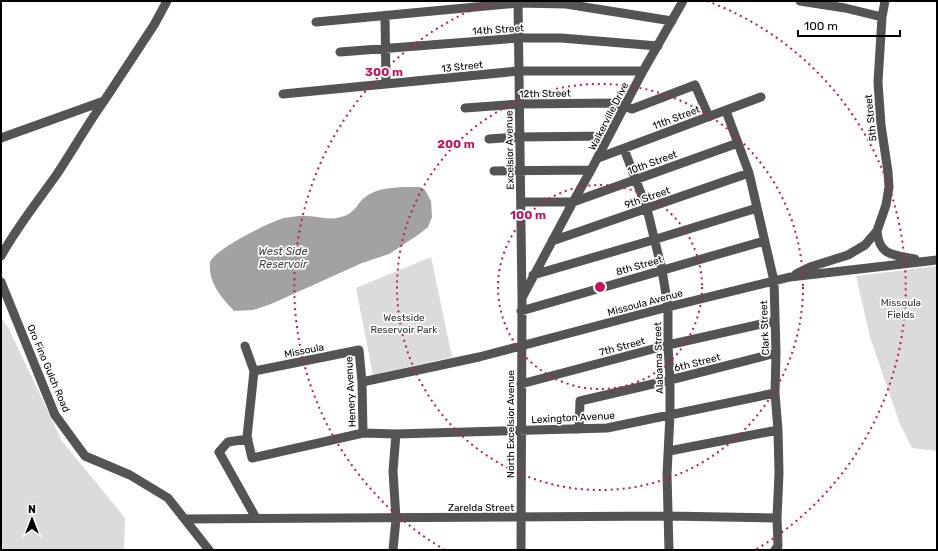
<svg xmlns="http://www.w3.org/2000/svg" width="938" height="551" font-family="Rubik,sans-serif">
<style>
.green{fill:#dbdbdb}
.water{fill:#a2a2a2}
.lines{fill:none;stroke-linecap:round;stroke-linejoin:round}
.minor{stroke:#545454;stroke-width:9}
.ring{fill:none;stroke:#c2185b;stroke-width:2;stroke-dasharray:2 4}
.labels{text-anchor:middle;stroke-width:3.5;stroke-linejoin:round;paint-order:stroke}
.street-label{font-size:10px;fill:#000;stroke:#fff}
.park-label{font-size:10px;fill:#323232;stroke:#fff}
.water-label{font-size:11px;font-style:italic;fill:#434343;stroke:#fff}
.centre{fill:#c2185b;stroke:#fff;stroke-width:2}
.ring-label{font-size:12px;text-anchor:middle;font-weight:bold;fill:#c2185b;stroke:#fff;stroke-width:3.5;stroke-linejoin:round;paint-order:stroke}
</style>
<rect width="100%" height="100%" fill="#fff"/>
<path class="green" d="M431,257L452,357L373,375L356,288Z
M937,266V451L912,448L900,424L870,337L856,276Z
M1,318L8,327L62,441L125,518L124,550H1Z"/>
<path class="water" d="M402,187H420L425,190L431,201L432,217L428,227L418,235L389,254L362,263L271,304L253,310L234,311C222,298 208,283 210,263C211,251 268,223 281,219C286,217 293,217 299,216C315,214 328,223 347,215C355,211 358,203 364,198C374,189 389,188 402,187Z"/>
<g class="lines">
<path class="minor" d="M518,1L522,299L521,550
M800,1L845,8L882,17
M385,16L386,84
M316,22L518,3L566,4L672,21
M340,52L519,38H561L658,46
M283,94L519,71H643
M465,108L519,104L614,103L632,109L695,85L709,117
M726,111L749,173L774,281L776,353L775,393L778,430L779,473L777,518L778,546L775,550
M1,138L104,101L154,25L167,1
M489,139L519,137L609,136
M624,149L647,209L662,270L668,307V345L670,380V415L667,474L669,550
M598,158L761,97
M494,171L591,170
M521,202H573L738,143
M877,231C879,256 893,255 915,259
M552,241L749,173
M1,256C17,227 38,201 57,174C73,150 87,125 104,101
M796,274L810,267L848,255L865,245L877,231L886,205L889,187L888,172L881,125L878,82L882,17L885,1
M533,275L653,240L757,208
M1,282L55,415L85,456L130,475L168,498L209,550
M523,296L573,202L591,170L643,71L683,1
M521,311L764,241
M245,346L254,371L247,437L252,458L363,433L396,434L607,428L775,393
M254,371L359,350L362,382L363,433
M362,382L479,357L668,307L790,277L937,260
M521,384L668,345L775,321
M579,429L580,401L670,380L776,353
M248,439L228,442L219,452L256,518
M669,451L778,430
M186,519L668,516L777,518
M393,550L396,519L393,471L396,434"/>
</g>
<g class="ring">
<circle cx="600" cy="287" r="102"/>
<circle cx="600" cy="287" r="203"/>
<path d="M445 550A305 305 0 0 1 493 1M707 1A305 305 0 0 1 755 550"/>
</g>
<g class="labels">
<g class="street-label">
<text transform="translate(498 29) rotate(-4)" y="4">14th Street</text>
<text transform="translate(462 66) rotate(-6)" y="4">13 Street</text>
<text transform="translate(545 93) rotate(-1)" y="4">12th Street</text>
<text transform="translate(608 116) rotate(-63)" y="4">Walkerville Drive</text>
<text transform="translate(676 117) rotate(-21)" y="4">11th Street</text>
<text transform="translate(870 118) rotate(-96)" y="4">5th Street</text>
<text transform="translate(509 150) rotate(-91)" y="4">Excelsior Avenue</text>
<text transform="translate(652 162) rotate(-20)" y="4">10th Street</text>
<text transform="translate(647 197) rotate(-19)" y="4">9th Street</text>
<text transform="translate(639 265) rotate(-16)" y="4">8th Street</text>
<text transform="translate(645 302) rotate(-15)" y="4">Missoula Avenue</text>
<text transform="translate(764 328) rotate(-92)" y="4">Clark Street</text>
<text transform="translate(622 346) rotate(-15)" y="4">7th Street</text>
<text transform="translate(304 350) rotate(-11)" y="4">Missoula</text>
<text transform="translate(658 358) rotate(-92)" y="4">Alabama Street</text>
<text transform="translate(697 362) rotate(-14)" y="4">6th Street</text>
<text transform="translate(49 368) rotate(67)" y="4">Oro Fino Gulch Road</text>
<text transform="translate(350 392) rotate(-93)" y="4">Henery Avenue</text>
<text transform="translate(573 417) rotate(-3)" y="4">Lexington Avenue</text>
<text transform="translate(510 424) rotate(-90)" y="4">North Excelsior Avenue</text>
<text x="481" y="511">Zarelda Street</text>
</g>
<g class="park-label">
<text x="901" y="306">Missoula<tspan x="901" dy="12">Fields</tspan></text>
<text x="404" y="321">Westside<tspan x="404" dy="12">Reservoir Park</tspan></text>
</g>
<g class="water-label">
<text x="283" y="255">West Side<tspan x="283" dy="13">Reservoir</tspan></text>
</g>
</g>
<circle cx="600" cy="287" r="6" class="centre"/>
<g class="ring-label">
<text x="384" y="76">300 m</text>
<text x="456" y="148">200 m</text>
<text x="528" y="219">100 m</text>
</g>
<rect width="938" height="551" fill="none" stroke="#000000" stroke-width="4"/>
<g transform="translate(32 519)" stroke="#ffffff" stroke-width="3" paint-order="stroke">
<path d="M0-3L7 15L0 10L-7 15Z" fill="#000000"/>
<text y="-6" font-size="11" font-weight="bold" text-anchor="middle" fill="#000000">N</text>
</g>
<path d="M798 30v6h102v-6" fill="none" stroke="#000000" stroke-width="2"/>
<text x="804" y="30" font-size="12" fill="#000000" stroke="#ffffff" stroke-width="3" paint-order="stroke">100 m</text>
</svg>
